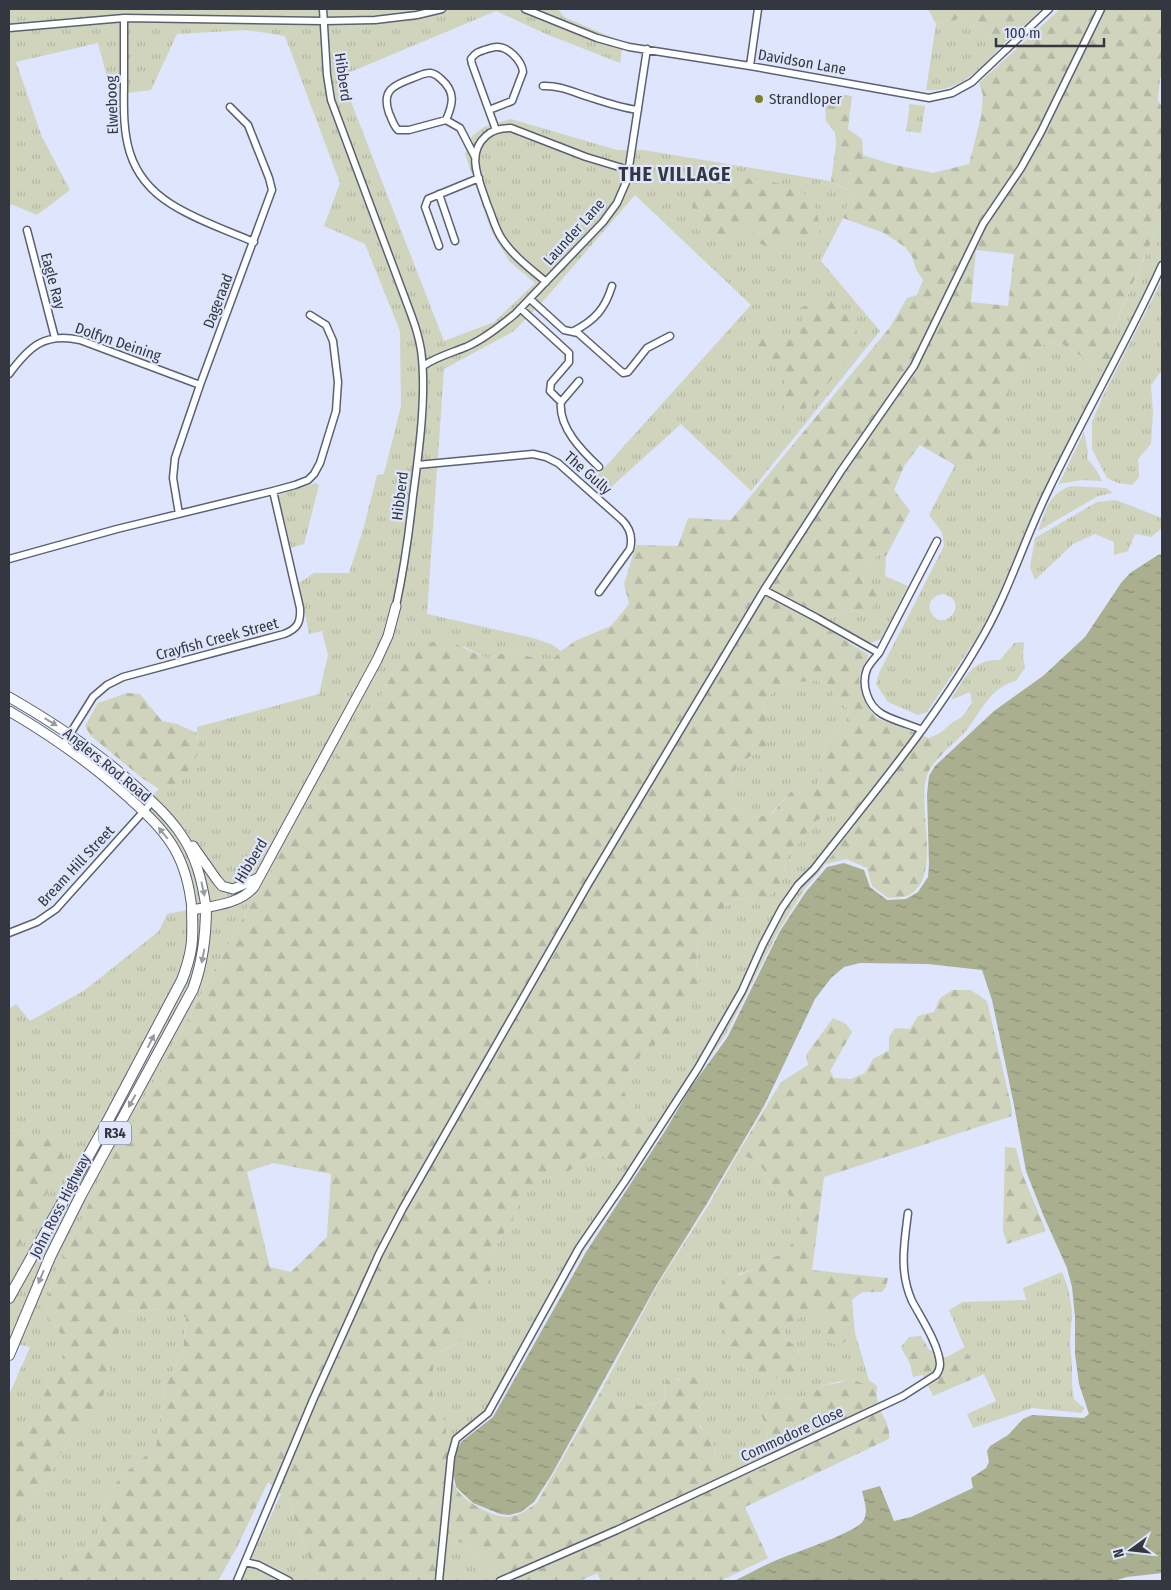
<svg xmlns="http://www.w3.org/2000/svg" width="1171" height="1590" font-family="'Fira Sans Condensed',sans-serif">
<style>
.grass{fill:url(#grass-tufts);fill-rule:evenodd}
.forest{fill:url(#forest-firs);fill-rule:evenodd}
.water{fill:url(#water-ripples)}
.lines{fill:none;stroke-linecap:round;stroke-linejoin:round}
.street-casing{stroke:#5a6174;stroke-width:9}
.secondary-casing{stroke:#5a6174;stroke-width:11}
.primary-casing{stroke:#5a6174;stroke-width:12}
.street{stroke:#fff;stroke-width:6}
.secondary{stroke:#fff;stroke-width:9}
.primary{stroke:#fff;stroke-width:10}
.oneway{fill:#9a9b9f}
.poi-dot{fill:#78802c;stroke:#dee5fc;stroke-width:2}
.labels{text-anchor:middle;stroke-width:4.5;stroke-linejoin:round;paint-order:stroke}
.shield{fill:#dee5fc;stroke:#676b78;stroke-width:1}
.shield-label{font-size:14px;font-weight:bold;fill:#34373f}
.street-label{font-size:15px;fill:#34373f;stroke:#dee5fc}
.poi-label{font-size:15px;fill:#34373f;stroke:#dee5fc;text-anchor:start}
.district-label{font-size:20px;font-weight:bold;letter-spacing:1px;fill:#34373f;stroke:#dee5fc}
</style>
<defs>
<pattern id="grass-tufts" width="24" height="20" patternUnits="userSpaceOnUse" patternTransform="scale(1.25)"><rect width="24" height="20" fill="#d0d4bc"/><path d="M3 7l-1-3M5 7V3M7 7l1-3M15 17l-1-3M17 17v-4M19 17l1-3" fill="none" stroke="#b3b7a3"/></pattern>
<pattern id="forest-firs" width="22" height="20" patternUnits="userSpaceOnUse" patternTransform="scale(1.25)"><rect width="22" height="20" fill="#d0d4bc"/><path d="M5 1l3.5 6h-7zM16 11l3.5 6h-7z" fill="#b3b7a3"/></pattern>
<pattern id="water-ripples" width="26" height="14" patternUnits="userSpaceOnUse" patternTransform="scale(1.25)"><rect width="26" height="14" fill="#aaaf8f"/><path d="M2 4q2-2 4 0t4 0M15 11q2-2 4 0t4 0" fill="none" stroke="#8b8f76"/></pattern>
</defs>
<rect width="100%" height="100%" fill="#dee5fc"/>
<path class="grass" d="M9,9H558L564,17L623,42L620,63L546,34L496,11L341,76L444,341L494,322L535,283L510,262L492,233L465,154L472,136L484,127L511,119L617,150H643L830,181L852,192L843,218L821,261L880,331L751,491L681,424L610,488L597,476L751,305L635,195L545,299L514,331L444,369L427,614L533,638L551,644L561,651L551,661L508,652L486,658L465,647L404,655L379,698L356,725L245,914L95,1190L50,1288L46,1312L64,1339V1367L48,1381L40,1415L26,1435L9,1453V1395L30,1347L9,1343V1262L28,1232L60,1142L50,1137H36L9,1130V1009L16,1004L30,1021L85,990L159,931L167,914L187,910C185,886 177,857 162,837C156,828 145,820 137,812L159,789H174L198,754L197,727L319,694L328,655L322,631L309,634L299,583L314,573H349L363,530L377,475L384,474L401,406L400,331L365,244L324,226L340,183L285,36L247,30L177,34L151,90L127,93L108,81L98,43L16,62L42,137L70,190L37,215L13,205H9Z
M959,19L984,30L998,49C981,70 956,93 926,90L936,24Z
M910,104L925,106L921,133L906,131Z
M1162,218V259L1142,303L1117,346L1112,331Z
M1162,280V370L1151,385L1153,413L1151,444L1138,459L1139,477L1132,485L1118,483L1107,478L1092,449V422L1102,398Z
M1059,342L1106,372L1043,493L986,624L927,712L918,715L888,702L876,684L879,673L944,546L942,532L929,515L955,465L977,468L1021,365L1042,345ZM943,594C971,600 945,634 932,614C925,604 933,595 943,594Z
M1084,432L1088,452L1087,458L1097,471L1102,481L1081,480L1059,484Z
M316,483L319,485L304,544L291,548L278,495Z
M1071,486L1106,488L1113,493L1098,496L1038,531C1046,510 1048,494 1071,486Z
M1116,500L1162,518V528L1151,537L1135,534L1128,551L1114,555V542L1095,534L1073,544L1035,580L1030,567L1035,538L1097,502Z
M878,554L886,556L885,576L908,586L881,639L870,643L828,619L854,610L867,615L863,572Z
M1024,642L1023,657L1025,668L1016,681C991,686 980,713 966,731C960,738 952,744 945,751V742H928L929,738L940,733L953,722L962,717L972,703L970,692L951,700C965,678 971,659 1000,660L1014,643Z
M816,680L833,687L835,700L849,709L845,726L825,742L818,786L793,789L771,814L752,818L730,807V784L738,764L766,747V714L763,701L781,685Z
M839,812L849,816L855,824L842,844L804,890L779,930L725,1036L689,1086L663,1130L639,1113L621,1089L628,1073L642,1053L679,1027L678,1012L700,986L696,960L699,937L713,924L723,908L738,898L754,902L783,879L786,858L817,820Z
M597,1152L633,1175L584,1250L491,1415L455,1445L446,1435C447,1418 439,1415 434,1400C431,1392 431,1366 435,1358C439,1349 450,1350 456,1344C466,1335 475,1323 480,1310C483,1305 481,1300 483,1295C492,1274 490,1241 511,1227L515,1211L522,1197L544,1178L562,1175L574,1168L583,1159Z
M738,1153C760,1162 764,1166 771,1188L787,1193L800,1208L801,1227L797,1239L780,1255L764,1260L753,1270L738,1274L730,1348L738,1363L750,1372L803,1365L797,1347L785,1339L784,1328L805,1314H817L825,1322L842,1344L855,1333L869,1380L862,1383L848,1378C838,1383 834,1382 826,1385C817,1388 810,1396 801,1398C790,1401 777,1395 766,1395L759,1400V1411L768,1429L767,1468L743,1478C736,1475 727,1473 722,1469C715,1464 717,1454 714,1447C707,1426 687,1425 705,1399L677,1378L664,1385L665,1400C651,1407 632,1407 618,1402C612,1400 606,1395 601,1391L658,1284L708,1206Z
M1062,1272L1068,1288L1072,1310L1070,1344L1072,1364V1384L1074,1399L1084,1408L1082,1413L1032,1408L973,1428L967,1414L996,1401L984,1374L977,1377L949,1310L963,1302L1026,1300L1023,1288Z
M158,1309L186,1316L183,1351L165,1387L156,1447L125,1473L108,1492L101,1526L94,1544C72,1553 61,1556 54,1581H9V1549C20,1542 20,1523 21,1511L32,1502L50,1475L60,1454L81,1434L125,1312Z
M281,1494L289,1502L310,1560L320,1581H241Z
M447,1538L467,1545L505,1581H442Z"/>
<path class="forest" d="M928,9H1042L998,49L984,30L959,19L936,24Z
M1060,9H1162V76L1160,78L1158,100L1162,107V218L1112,330L1117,346L1106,372L1059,342L1042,345L1021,365L1009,393L997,436L977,468L955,465L920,445L904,466L894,490L910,511L886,556L878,554L863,572L864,585L874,587L879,598L867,615L854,610L828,619L824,627L869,655C866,661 862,667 860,674C857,689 866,708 877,718L929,738V742L941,740L946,742L945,751C939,758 930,766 927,775C916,807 944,879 907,896C902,898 894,897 888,898L872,886L867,868L846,859L826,864L855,825L849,816L839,812L817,820L786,858L783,879L773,894L754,902L738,898L723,908L713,924L699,937L696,960L700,986L695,1002L678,1012L680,1027L642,1053L628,1073L621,1089L639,1113L663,1130L633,1175L597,1152L583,1159L574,1168L562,1175L544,1178L522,1197L515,1211L511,1227C491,1240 493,1268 486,1289C485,1292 482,1295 482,1299C482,1302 482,1304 482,1307C480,1317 462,1341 453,1346C446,1350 438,1350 435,1359C432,1366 431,1393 434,1400C441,1415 447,1417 446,1435L453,1442L449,1451L444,1487L436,1581H320L310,1560L289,1502L268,1482L237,1547L218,1581H54C61,1556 72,1553 94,1544L101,1526L108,1492L125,1473L156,1447L165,1387L183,1351L186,1317L158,1309L125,1312L115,1344L101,1406L81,1434L60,1454L50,1475L32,1502L21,1511C20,1523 20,1542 9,1549V1453L26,1435L39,1415L48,1381L64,1366V1339L46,1312L50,1288L95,1190L245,914L356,725L379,698L404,655L418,646L444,639L486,658L508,652L551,661L561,651L577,640L611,626L629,604L624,584L636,545L678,546L688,518L731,520L890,327L907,298L917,295L923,280L916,269L912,256L905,247L884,233L843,218L852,192L831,181L836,144L835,132L826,121L825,105L828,94L852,96L848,129L862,139L863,155L891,164L933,173L969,164L981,117L983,95L979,83ZM976,250L1014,254L1008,306L971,302ZM816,680L832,687L835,700L849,709L845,726L825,742L818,785L793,789L772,814L752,818L730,807V784L738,764L766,747V714L763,701L781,685ZM273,1163L331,1174L327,1237L291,1272L270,1267L247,1172Z
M700,168C704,168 709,167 712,168C720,169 728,176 737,177C780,184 823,181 819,239L805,242L786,236L784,240L772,249L759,243L749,226H738L720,241C714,238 703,236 699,230C686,213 697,187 700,168Z
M828,297L855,320L859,349L800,414L789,413L785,406L784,379L776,363L768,360H759L755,351L758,337H795L803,324L800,308Z
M127,693L140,694L162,721L177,724L197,733L198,754L189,770L174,789H159L142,778L91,736L85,726L98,703Z
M953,990H971L987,1001L1011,1105L1012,1116L824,1177L812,1270L888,1278L886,1287L882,1292H862L852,1300L855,1333L842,1344L830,1343L825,1322L817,1314H805L784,1328L785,1339L797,1347L803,1365L798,1374C784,1379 771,1380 757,1374C750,1372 741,1368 737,1362C723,1343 721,1314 717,1291L725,1280L753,1270L764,1260L780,1255L797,1239L801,1227L800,1208L787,1193L771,1188C764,1166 760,1162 738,1153L781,1082L808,1065L806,1055L833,1018L846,1024L852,1032L830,1071L834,1078L851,1079L865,1073L873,1059L889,1050V1037L895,1028L910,1029L918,1016L934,1012L940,998Z
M9,1130L36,1137H50L60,1142L63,1159L28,1232L9,1262Z
M1005,1147L1016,1148L1022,1173L1046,1231L1007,1244L1003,1230Z
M921,1336L929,1350L945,1358L965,1347L977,1377L933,1396L923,1375L913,1377L910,1364L901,1347L909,1337Z
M692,1376L701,1379L707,1387L705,1399L699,1408L698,1417L700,1427L711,1434L718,1465L722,1469L743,1478L767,1467L768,1429L759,1411V1400L766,1395H776L790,1399L802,1398L826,1385L839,1383L848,1378L862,1383L869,1380L877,1386C877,1390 876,1395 877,1399C879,1414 891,1422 889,1439L745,1507L768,1558L720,1581H601L597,1573L580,1581H505L467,1545L447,1538L451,1482L454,1484C458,1499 493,1518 509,1517C519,1516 528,1509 537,1503L601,1391C606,1395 612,1400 618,1402C632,1407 651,1407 665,1400L664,1385L671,1377L683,1382Z"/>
<path class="water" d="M1162,554V1573L1127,1577L1114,1581H734C749,1574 764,1565 779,1559C796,1552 855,1533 863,1521C869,1512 864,1500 862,1491L880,1486L894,1521L911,1517L973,1488L971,1478L986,1468L989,1462L987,1451L990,1446L1008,1435L1023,1419L1032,1415L1084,1418L1089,1414L1079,1384L1075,1354V1317L1072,1287L1067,1268L1044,1217L1026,1171L1014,1105L992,1000L982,970L928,964L860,963L844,967L831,978L815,999L764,1106L706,1205L657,1284L552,1474L534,1502L521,1512L509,1515L500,1514L473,1503L456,1487L453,1472V1458L461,1442L493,1417L586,1252L665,1131L691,1087L727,1038L780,931L805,893L827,867L844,863L864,870L870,887L887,900L906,899L918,892L928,877L929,864L927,794L929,776L935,766L994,711L1043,676L1085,637L1121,583L1130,573L1158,555Z"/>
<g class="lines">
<g class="street-casing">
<path id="street" d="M323,9L327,75L331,100L412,317C416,328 419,338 421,350C427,393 419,452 413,496C409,533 404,569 396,606
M525,9L597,38L629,47L750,66L929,98L952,93L972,82L1049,9
M124,18C124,41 124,64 124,87C123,135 125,175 171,204C196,220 226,230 254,242
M9,28L124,18L324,21L375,20L417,15L442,9
M750,66L758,9
M543,86C560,85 575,93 592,98C607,103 622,108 638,110
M489,110L512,101L523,72C522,61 508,46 496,47C492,47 488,49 484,50C478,52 475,53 471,59L472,64L496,130
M446,120C453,104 456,92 441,79C438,76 435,74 431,73C425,72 419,76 413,78C394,85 381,90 389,113C392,119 393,125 398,130H409L446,120L460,128L475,157
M439,194L455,241
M27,230L55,338
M439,246L425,207L428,199L479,178
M546,282C531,269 513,256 502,239C495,229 492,215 487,204C480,182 465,154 486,136C493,129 502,128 511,128L586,157L629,170
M530,299L564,330L578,333L623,373L628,372L647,348L670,336
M521,309L569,353V362L551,383L550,391L561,402C558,427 582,451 599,467
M574,331C595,320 605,309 612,286
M423,366C436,357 451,353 466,347C484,339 500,326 515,314L603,222L617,203L627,180L647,49
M9,374C29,347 44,332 80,340L200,385
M561,402L579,381
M417,465L533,454L546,457L558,463L622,520C630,528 633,537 630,549L599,592
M273,491L295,485L308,480L314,474L320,463L336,411L338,382L333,341L326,325L310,315
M179,514L173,478L175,458L200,385L272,190L269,178L248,125L230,107
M9,559L117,529L273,491L300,608C301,623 297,629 284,634L123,677L107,685L93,697L63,745
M764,590L817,618L879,653
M922,730C909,724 894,721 882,714C867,705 861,684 867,669C870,663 875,658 879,653L937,541
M9,933L37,922L56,909L152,802
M245,1562L258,1565L289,1581
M237,1581L313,1400L379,1254L403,1208L587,886L764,590L841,471L914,366L983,224L1021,168L1041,132L1101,9
M439,1581L451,1457L456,1439L488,1413L579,1248L625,1181L698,1068L742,991L763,944L782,908L798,885L814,869C871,796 932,724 979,643C1008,595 1023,542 1048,491C1084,415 1127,342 1162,265
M500,1581L617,1530L903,1396L936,1375C939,1371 940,1369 940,1364C939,1345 921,1318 912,1301C899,1272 904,1244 908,1213"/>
</g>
<g class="secondary-casing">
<path id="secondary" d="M9,697C56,724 101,754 141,791C155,804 169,817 180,833C196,855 202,881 206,907
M9,711C52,736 93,765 130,799C146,813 163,829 174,848C185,867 190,888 192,910C213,906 240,904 254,887L377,660L388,636L396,606
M193,846L217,880L222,886L233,889L258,878"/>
</g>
<g class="primary-casing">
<path id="primary" d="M9,1298L104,1128L182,980C193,951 193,940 192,910
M9,1355L50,1257L81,1195L193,989C203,962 206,936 206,907"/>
</g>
<use href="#street" class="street"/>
<use href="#secondary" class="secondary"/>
<use href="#primary" class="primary"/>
</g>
<defs><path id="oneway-solid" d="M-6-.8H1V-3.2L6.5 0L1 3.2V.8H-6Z" transform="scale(1.25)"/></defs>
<g class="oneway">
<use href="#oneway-solid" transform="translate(51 722) rotate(31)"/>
<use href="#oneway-solid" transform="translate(163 833) rotate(-129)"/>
<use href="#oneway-solid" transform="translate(203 889) rotate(77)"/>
<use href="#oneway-solid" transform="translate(203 956) rotate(101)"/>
<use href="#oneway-solid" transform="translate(151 1041) rotate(-63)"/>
<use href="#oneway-solid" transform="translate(132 1101) rotate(119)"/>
<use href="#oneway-solid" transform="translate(41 1277) rotate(113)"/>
</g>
<circle class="poi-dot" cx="759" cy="99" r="5"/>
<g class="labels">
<rect class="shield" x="99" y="1121.5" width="32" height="23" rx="4"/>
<g class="shield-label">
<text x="115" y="1138">R34</text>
</g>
<g class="street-label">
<text transform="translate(802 62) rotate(10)" y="5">Davidson Lane</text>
<text transform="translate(343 77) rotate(82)" y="5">Hibberd</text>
<text transform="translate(112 105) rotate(-92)" y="5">Elweboog</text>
<text transform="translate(574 232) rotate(-48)" y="5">Launder Lane</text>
<text transform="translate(53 281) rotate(75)" y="5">Eagle Ray</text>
<text transform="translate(218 301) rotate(-69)" y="5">Dageraad</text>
<text transform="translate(118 342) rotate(19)" y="5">Dolfyn Deining</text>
<text transform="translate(588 473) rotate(41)" y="5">The Gully</text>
<text transform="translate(400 496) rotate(-83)" y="5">Hibberd</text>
<text transform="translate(217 639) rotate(-15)" y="5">Crayfish Creek Street</text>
<text transform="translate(107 765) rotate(39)" y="5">Anglers Rod Road</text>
<text transform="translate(251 861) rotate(-59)" y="5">Hibberd</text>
<text transform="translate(76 866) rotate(-47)" y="5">Bream Hill Street</text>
<text transform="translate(60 1206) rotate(-63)" y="5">John Ross Highway</text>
<text transform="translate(792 1434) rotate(-25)" y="5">Commodore Close</text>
</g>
<g class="poi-label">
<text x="769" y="104">Strandloper</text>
</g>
<g class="district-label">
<text x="675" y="181">THE VILLAGE</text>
</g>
</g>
<rect width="1171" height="1590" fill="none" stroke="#34373f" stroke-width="20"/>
<g transform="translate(1131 1550) rotate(255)" stroke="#dee5fc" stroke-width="4" paint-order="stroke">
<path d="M0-4L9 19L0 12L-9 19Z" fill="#34373f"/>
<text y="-8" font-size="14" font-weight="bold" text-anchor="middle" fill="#34373f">N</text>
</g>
<path d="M996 38v8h108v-8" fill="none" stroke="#34373f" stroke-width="2.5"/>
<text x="1004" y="38" font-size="15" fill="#34373f" stroke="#dee5fc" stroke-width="4" paint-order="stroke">100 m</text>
</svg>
